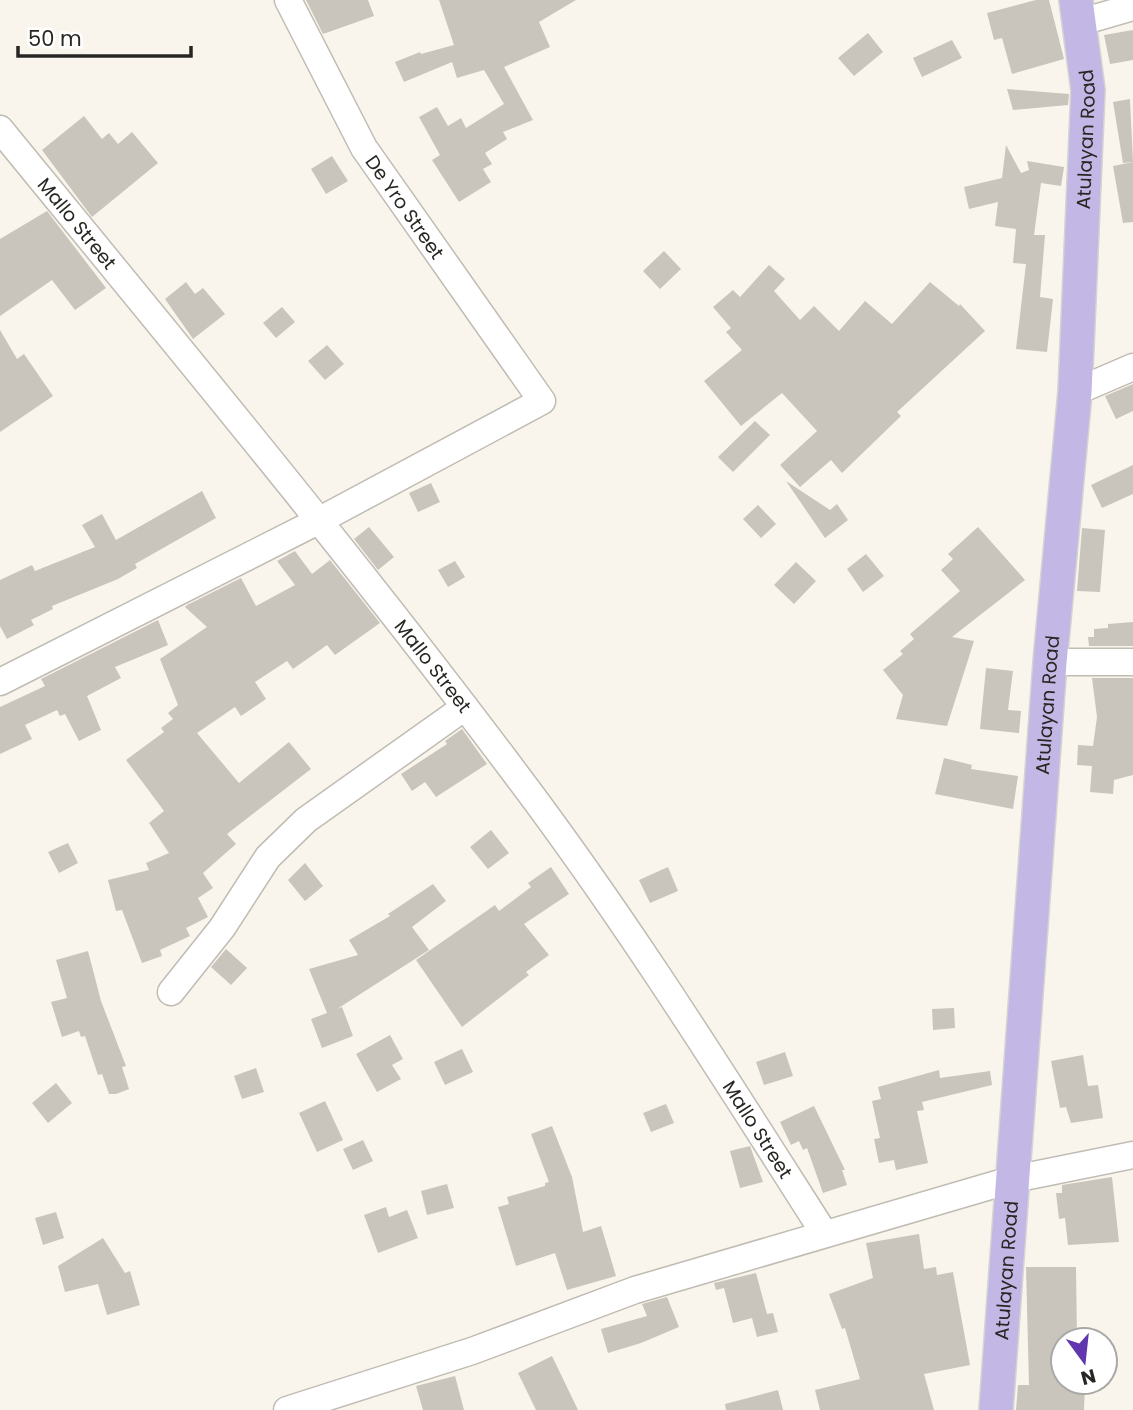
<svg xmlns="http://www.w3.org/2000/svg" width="1133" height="1410" font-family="Poppins,sans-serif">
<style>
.building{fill:#c9c5bc}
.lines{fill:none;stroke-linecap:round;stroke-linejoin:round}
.minor-casing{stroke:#c0bcb3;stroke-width:29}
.major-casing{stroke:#d4d4d3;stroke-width:36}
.minor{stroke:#fff;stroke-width:26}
.major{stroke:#c2b7e5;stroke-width:33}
.labels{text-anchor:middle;stroke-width:5;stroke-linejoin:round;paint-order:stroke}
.street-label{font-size:19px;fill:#272622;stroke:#fff}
</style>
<rect width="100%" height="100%" fill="#faf5ec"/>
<path class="building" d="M306,0H368L374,16L323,34Z
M439,0H576L539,22L550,47L504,67L533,120L503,132L507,139L485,153L492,164L483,169L491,182L459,202L432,160L440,155L419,117L437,107L448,126L461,118L466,128L504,104L484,70L457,78L452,62L404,82L395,62L420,52L421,54L454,45Z
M1036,0H1049L1064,59L1012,74L1002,38L994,40L987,13Z
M1133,30V60L1110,64L1104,35Z
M868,33L883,52L854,76L838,58Z
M952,40L962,58L922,77L913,58Z
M1007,89L1069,94L1068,105L1013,110Z
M1130,99L1133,162L1123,163L1113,102Z
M84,116L102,139L109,133L118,144L132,132L158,163L92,217L42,150Z
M1006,145L1021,173L1029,170L1027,161L1064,167L1061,186L1041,183L1034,235H1045L1040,297L1053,299L1047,352L1016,349L1026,264L1013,263L1016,229L995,226L998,202L969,209L964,187L1002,178Z
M332,156L348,181L326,194L311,169Z
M1133,162V222L1123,223L1113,166Z
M47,211L106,288L75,310L52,280L0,316V239Z
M664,251L681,269L660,289L643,271Z
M769,265L785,279L774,291L800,320L814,306L839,331L865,301L892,324L930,282L959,306L960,304L985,331L897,412L901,416L842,473L831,460L800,487L780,465L817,431L782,393L741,426L704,381L742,350L726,332L731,328L713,307L733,290L740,297Z
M186,282L195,294L203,288L225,314L193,339L165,299Z
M282,307L295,322L276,338L263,323Z
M0,330L17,359L24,354L53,396L0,432Z
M327,345L344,364L325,380L308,361Z
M1133,384V411L1116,419L1105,396Z
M755,421L770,435L733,472L718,457Z
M1133,465V494L1102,508L1091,485Z
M786,481L830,510L837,504L848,520L825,538Z
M431,483L440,502L418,512L409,493Z
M202,491L216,518L135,564L137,568L118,579L52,606L53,609L31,620L34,625L7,639L0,626V580L32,565L35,571L95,547L82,525L102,514L116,540Z
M758,505L776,524L761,538L743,519Z
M369,527L394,557L378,570L354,539Z
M978,527L1025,580L952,637L974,641L947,726L896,719L903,695L883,670L903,654L900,651L914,639L910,634L960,591L941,570L953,559L948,554Z
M1082,528L1105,530L1100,592L1077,591Z
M295,551L312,574L330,560L380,623L335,655L327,645L293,669L287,661L255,682L266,699L241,716L235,707L197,733L239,783L289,742L311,769L227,834L236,844L203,873L213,888L198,898L208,917L186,928L190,936L160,950L162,956L142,963L122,910L116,911L108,880L149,870L146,863L169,853L149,823L164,811L126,760L164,732L161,728L173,719L168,713L178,705L160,659L207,627L185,607L187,605L241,578L256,606L295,585L277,561Z
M866,554L884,576L863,592L847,569Z
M455,561L465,577L448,587L438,570Z
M796,562L816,581L794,604L774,585Z
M158,620L168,645L115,667L121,678L87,696L101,730L79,741L65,714L60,716L57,710L25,725L32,739L0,754V707L45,686L41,679Z
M1133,622V646H1089L1088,637H1094V629L1108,628V624Z
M986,668L1013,671L1008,710L1021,711L1019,733L980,729Z
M1092,678H1133V775L1114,780L1113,794L1090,792L1092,766L1077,765L1078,745L1093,746L1097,717Z
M462,729L487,764L436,797L425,782L412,791L401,774L447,744L445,741Z
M944,758L972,765L971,769L1018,776L1013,809L935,794Z
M491,830L509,853L488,869L470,847Z
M68,843L78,863L59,873L48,852Z
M305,863L323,886L305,901L288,880Z
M551,867L569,894L524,924L549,955L526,972L529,975L462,1027L416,960L495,905L499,911L531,887L528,883Z
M668,867L678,891L650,903L639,880Z
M433,884L446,901L412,927L429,950L337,1009L342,1007L353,1036L322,1048L311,1019L327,1013L309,969L358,955L349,940L390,916L388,914Z
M226,949L247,968L231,985L211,967Z
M88,951L101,1001L126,1066L122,1067L129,1089L116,1094H109L102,1074L98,1075L85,1036L81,1037L79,1031L62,1037L51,1002L67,998L56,960Z
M954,1008L955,1028L933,1030L932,1009Z
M390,1035L403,1059L392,1065L401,1079L377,1092L356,1054Z
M462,1049L473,1072L445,1085L434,1062Z
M785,1052L793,1076L764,1085L756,1062Z
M1083,1055L1088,1086L1098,1085L1103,1118L1071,1123L1066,1107L1060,1108L1051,1061Z
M256,1068L264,1092L242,1099L234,1076Z
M939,1070L940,1078L990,1071L992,1085L922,1102L924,1110L917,1111L928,1163L896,1170L894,1160L879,1163L874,1139L880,1138L872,1101L881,1099L878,1087Z
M56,1083L72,1103L48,1123L32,1103Z
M325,1101L343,1140L317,1152L299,1113Z
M666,1104L674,1123L651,1132L643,1113Z
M814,1106L845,1170H842L847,1185L823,1193L807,1148L803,1150L799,1141L791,1145L780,1122Z
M552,1126L572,1177L583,1232L601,1226L616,1276L567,1290L555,1253L516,1266L498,1207L509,1204L507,1197L545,1186V1183L549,1182L531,1134Z
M363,1140L373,1161L353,1170L343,1149Z
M750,1146L763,1182L740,1188L730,1151Z
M1112,1177L1119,1242L1068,1245L1065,1218L1059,1219L1056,1193H1062V1185Z
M447,1184L454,1208L427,1215L421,1191Z
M386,1207L389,1217L407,1210L418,1238L378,1253L364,1215Z
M56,1212L64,1238L43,1245L35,1218Z
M919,1234L924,1269L936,1267L937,1275L953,1272L970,1365L924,1374L934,1410H820L815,1390L860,1379L845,1328L842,1329L829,1294L873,1278L866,1243Z
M103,1238L125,1273L130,1271L140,1305L107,1315L98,1284L65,1292L58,1266Z
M1026,1267H1076L1077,1340H1063V1382H1085L1084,1410H1016L1018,1385H1029Z
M756,1273L767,1314L773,1313L778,1332L757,1337L752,1318L733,1323L724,1288L716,1290L714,1283Z
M667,1297L679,1327L641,1343L608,1353L601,1329L647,1316L642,1304Z
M552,1356L578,1410H536L518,1373Z
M455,1376L464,1410H423L416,1386Z
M778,1390L783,1410H726L725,1404Z"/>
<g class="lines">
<g class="minor-casing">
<g id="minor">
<path d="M1081,22L1133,7"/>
<path id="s1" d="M0,129C174,342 350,553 515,773C627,921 725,1078 824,1233"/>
<path d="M1075,392L1133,367"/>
<path d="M1050,662H1133"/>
<path d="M0,682L320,520L542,401L364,148L288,0"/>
<path d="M171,992L222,928L268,857L306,820L465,707"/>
<path d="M287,1410L472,1351L635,1290L1014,1179L1133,1155"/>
</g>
</g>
<g class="major-casing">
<g id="major">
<path id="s2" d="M996,1410L1050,662L1075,392L1088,90L1076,0"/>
</g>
</g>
<use href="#minor" class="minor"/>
<use href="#major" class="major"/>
</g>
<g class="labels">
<g class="street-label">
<text dy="7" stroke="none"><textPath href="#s2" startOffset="1274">Atulayan Road</textPath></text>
<text transform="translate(405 207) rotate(55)" y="7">De Yro Street</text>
<text dy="7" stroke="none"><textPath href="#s1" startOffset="122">Mallo Street</textPath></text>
<text dy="7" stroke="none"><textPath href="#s1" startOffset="690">Mallo Street</textPath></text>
<text dy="7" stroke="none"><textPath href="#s2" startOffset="707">Atulayan Road</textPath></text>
<text dy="7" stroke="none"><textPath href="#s1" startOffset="1256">Mallo Street</textPath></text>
<text dy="7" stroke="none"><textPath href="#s2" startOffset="140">Atulayan Road</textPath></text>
</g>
</g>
<g transform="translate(1084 1361) rotate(165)"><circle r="33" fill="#ffffff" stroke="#a9a8a7" stroke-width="2"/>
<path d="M0-5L12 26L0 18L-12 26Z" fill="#6137af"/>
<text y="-10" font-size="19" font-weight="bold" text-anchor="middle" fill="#272622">N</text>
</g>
<path d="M18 46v10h173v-10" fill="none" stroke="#272622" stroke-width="3.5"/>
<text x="28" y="46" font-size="21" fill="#272622" stroke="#ffffff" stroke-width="5" paint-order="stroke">50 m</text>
</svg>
